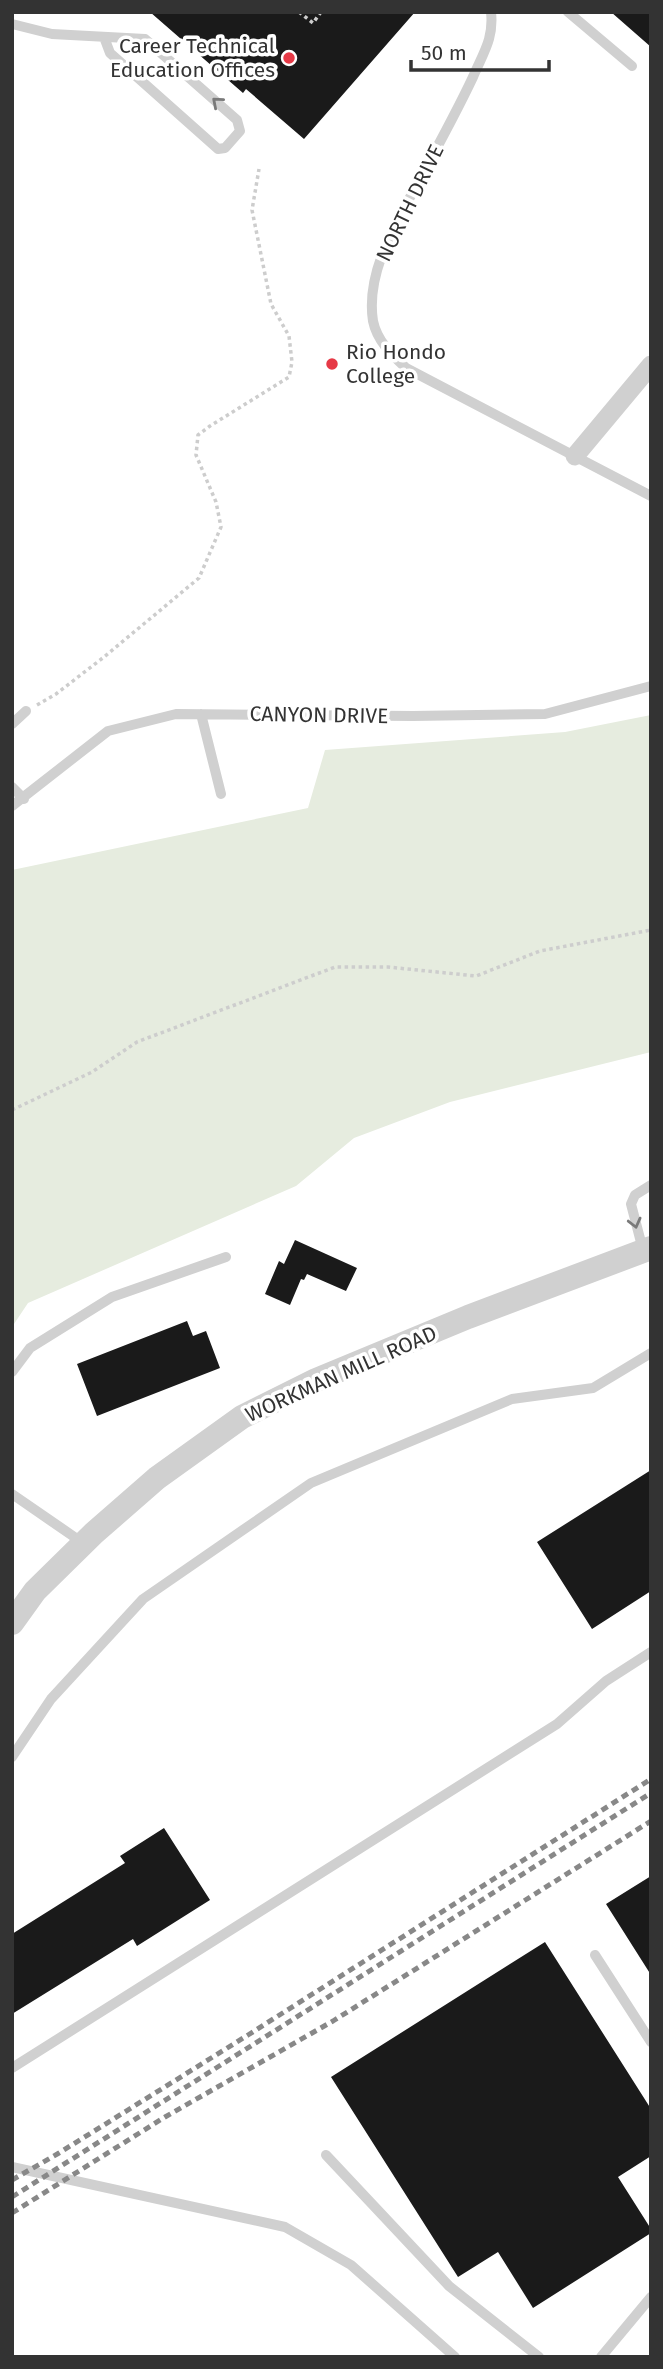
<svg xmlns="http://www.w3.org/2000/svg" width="663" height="2369" font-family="'Fira Sans',sans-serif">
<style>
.green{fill:#e6ecdf}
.building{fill:#1a1a1a}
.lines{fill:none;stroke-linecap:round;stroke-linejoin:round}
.path{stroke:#cdcdcd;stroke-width:3.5;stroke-dasharray:3.5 3.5;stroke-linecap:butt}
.service{stroke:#d0d0d0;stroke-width:10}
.minor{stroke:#d0d0d0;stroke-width:19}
.tertiary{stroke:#d0d0d0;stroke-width:24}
.rail{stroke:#888;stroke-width:5;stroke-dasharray:7 5;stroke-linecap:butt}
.oneway{stroke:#7a7a7a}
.poi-dot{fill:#e63946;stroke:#fff;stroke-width:2.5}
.labels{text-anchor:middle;stroke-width:7;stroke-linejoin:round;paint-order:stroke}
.poi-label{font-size:21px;fill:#333;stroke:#fff;text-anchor:end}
.street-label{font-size:21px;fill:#333;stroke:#fff}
</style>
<rect width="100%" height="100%" fill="#fff"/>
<path class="green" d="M651,715V1052L450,1102L354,1138L296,1186L28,1303L12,1327V870L308,808L325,750L565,732Z"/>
<path class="building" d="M150,12H415L304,139L246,89L243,93Z
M611,12H651V47Z
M295,1240L357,1268L346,1291L307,1274L304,1280L301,1279L290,1305L265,1294L279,1261L284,1264Z
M187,1321L193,1336L206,1331L220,1368L97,1416L77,1364Z
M651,1470V1591L592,1629L537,1542Z
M164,1828L210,1900L137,1946L133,1939L12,2014V1934L125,1863L120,1856Z
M651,1876V1975L606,1904Z
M545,1942L651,2109V2156L618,2177L651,2229V2233L533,2308L498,2252L458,2277L331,2077Z"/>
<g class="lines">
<path class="path" d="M299,12L313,23L321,12
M37,705L56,694L104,657L199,578L221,527L216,502L196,455L198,435L210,426L289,377L292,362L289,336L271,304L252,210L259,169
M12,1110L92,1072L137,1042L335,967H388L476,976L540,951L651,930"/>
<path class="service" d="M491,12C494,39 483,53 473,77C457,111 439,144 421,177C399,219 365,270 373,321C377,341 392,355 406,368L651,496
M568,12L632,66
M12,24L52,34L145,39L237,120L240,131L225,148L218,149L110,53L104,37
M201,714L221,794
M12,724L26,711
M12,787L24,799
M12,806L108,731L176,714L413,716L545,714L651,686
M643,1250L631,1204L635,1195L651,1185
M12,1372L30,1348L112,1297L226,1257
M12,1494L83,1543
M12,1757L51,1699L143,1599L311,1483L512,1399L593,1388L651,1353
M595,1955L651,2042
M12,2068L557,1724L606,1681L651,1652
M326,2155L449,2286L539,2357
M12,2167L285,2227L351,2265L455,2357
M601,2357L651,2297"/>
<path class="minor" d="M575,456L651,365"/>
<path class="tertiary" d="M12,1623L35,1591L94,1533L157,1478L242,1417L316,1380L468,1317L651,1248"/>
<path class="rail" d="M12,2180L59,2153L248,2035L651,1779
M12,2197L651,1793
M12,2213L165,2117L333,2021L651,1821"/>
</g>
<defs><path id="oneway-chevron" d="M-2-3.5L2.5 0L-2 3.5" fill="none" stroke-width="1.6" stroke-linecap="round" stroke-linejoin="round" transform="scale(1.75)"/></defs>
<g class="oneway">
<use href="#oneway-chevron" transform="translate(217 102) rotate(-139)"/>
<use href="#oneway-chevron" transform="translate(635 1223) rotate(76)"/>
</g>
<g class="poi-dot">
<circle cx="289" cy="58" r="7"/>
<circle cx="332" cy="364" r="7"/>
</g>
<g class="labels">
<g class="poi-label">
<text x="275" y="53">Career Technical<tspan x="275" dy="24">Education Offices</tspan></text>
<text x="346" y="359" text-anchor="start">Rio Hondo<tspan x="346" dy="24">College</tspan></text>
</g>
<g class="street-label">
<text transform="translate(410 203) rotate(-64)" y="7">NORTH DRIVE</text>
<text transform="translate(319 715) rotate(1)" y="7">CANYON DRIVE</text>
<text transform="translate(341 1374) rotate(-24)" y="7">WORKMAN MILL ROAD</text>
</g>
</g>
<rect width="663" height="2369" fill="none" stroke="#333333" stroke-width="28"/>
<path d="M411 60v10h138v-10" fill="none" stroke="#333333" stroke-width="3.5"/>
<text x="421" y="60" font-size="21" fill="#333333" stroke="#ffffff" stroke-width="5" paint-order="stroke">50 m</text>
</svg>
